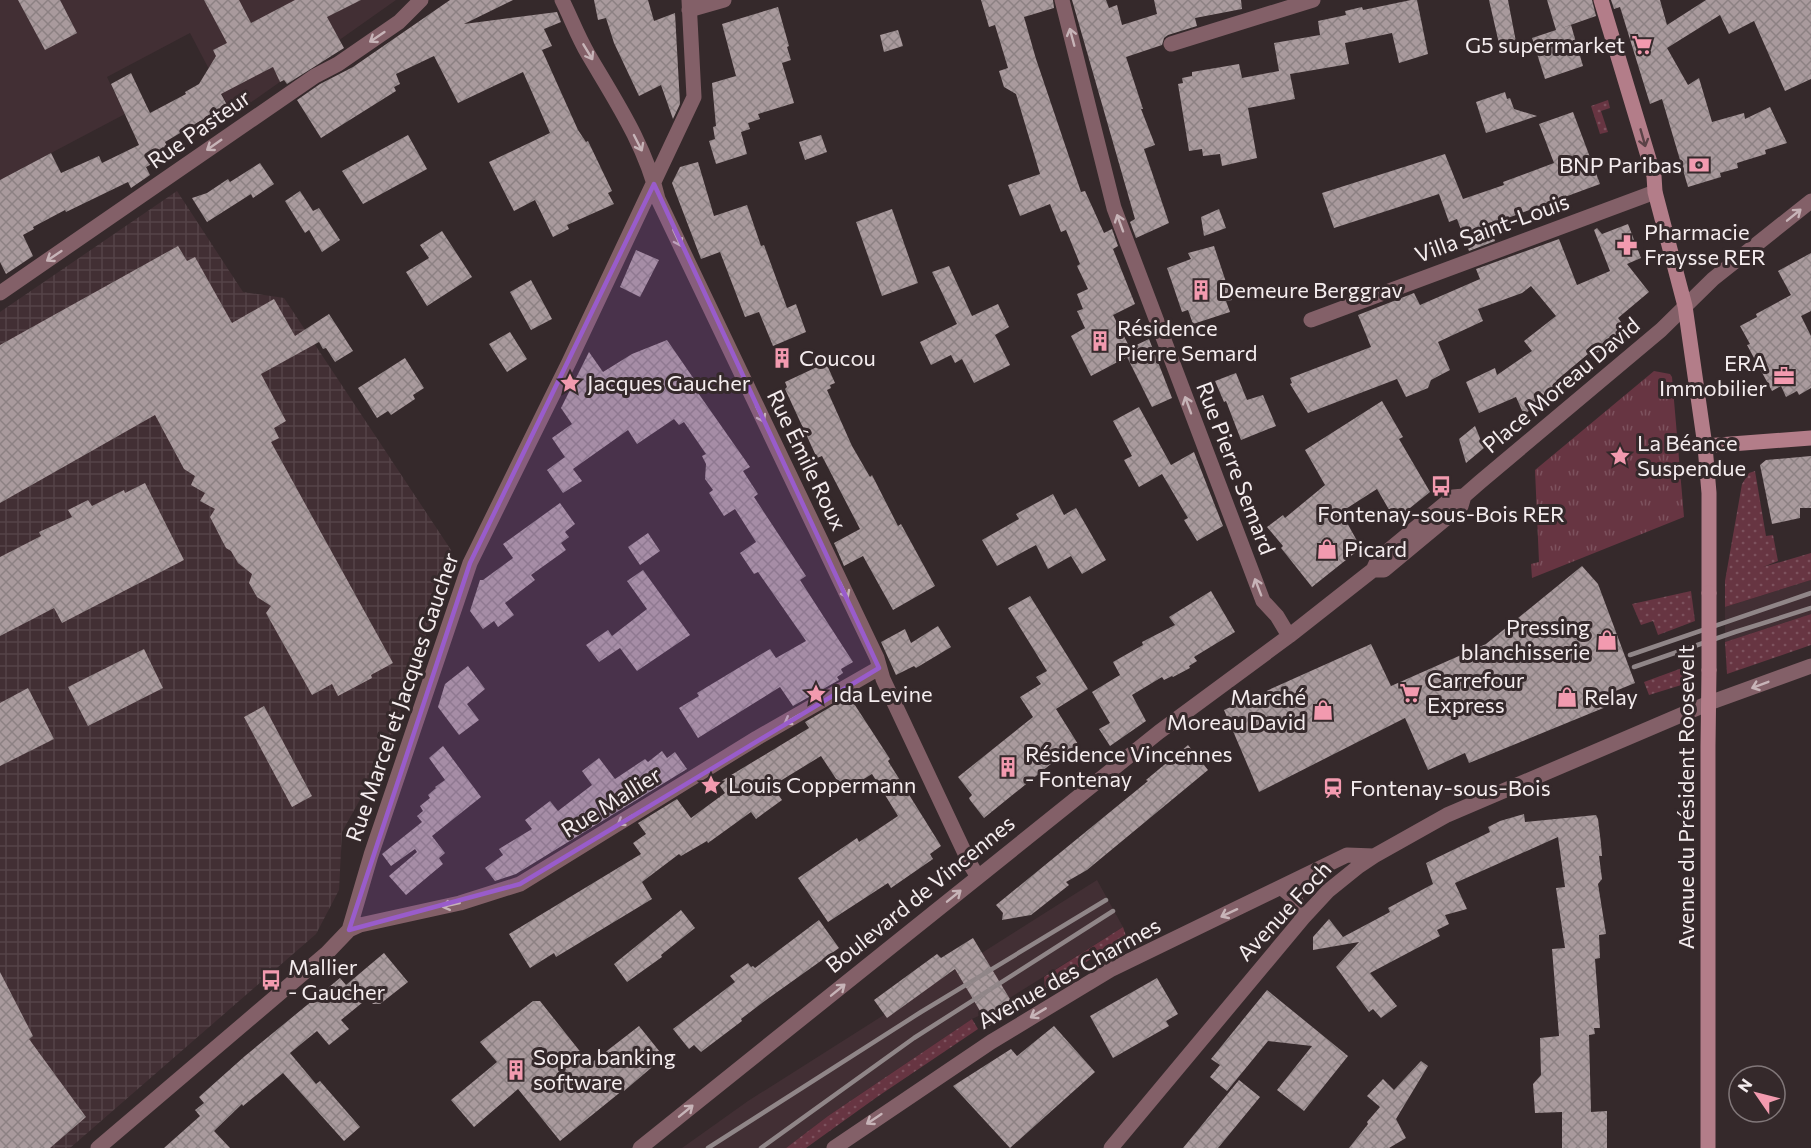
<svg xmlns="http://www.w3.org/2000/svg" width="1811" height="1148" font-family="Commissioner,sans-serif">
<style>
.built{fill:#422f34}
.industrial{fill:url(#industrial-grid)}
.grass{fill:url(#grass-dots)}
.park{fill:url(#park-tufts)}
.building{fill:url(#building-cross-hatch)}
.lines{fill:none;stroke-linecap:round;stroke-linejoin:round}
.street{stroke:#836068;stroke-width:15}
.secondary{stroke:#b37d89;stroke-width:15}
.rail{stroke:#908688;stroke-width:4.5}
.secondary-bridge{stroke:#b37d89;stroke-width:15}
.oneway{stroke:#c7b4b8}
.oneway2{stroke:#5b4247}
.marked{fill:#995ccb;fill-opacity:0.2;stroke:#995ccb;stroke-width:4.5;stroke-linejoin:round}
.labels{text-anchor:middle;stroke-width:6;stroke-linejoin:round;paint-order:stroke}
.poi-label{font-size:22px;fill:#f4ecee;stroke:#35292b;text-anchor:start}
.street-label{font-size:22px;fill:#f4ecee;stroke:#35292b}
</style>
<defs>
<pattern id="industrial-grid" width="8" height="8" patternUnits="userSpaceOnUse" patternTransform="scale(1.5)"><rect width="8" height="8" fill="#422f34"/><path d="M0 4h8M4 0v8" fill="none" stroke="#554348"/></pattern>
<pattern id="grass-dots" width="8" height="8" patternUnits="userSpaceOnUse" patternTransform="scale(1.5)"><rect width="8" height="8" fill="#673542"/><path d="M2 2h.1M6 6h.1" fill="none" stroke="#7d525e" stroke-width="1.8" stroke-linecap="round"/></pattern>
<pattern id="park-tufts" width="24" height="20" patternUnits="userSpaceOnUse" patternTransform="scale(1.5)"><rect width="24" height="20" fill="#673542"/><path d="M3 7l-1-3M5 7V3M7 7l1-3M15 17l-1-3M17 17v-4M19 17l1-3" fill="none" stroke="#7d525e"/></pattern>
<pattern id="building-cross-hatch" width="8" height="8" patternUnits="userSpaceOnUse" patternTransform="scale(1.5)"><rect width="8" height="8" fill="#a99a9d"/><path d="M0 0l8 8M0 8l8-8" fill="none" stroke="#8c8183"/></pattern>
</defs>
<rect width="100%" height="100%" fill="#35292b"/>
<path class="built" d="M0,0H396L233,115L190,33L107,77L125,114L0,180Z
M1811,580V614L1725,642V607Z
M1097,880L1123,927L987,1012L972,1019L828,1116L786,1148H682L748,1101Z"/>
<path class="industrial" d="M177,191L243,292L284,298L453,553L389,747L342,832L339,890L316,934L70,1148H0V312Z"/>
<path class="grass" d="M1608,100L1610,108L1601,111L1608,132L1600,134L1591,106Z
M1755,471L1766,536L1773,535L1778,561L1763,567L1811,553V580L1725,607V581L1742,484L1749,473Z
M1691,591L1695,621L1658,635L1653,621L1641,625L1632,604Z
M1811,614V645L1727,674L1725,642Z
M1693,664L1691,682L1649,695L1644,682Z
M1123,927L1126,936L1045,989L1044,977Z
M972,1019L978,1029L877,1097L806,1148H786L828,1116Z"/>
<path class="park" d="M1654,371L1670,374L1672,377L1684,517L1532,578L1531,564L1539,562L1535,470Z"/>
<path class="building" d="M18,0H60L77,33L45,50Z
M204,0H239L251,23L295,0H361L327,17L344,48L287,84L284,80L280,82L273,67L221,94L227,105L165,142L171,154L146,167L150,175L131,188L128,182L66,212L65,210L33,227L34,229L23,235L33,256L6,274L0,262V180L51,153L61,173L99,156L102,163L139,145L111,84L131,73L150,113L186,94L185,92L199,84L216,56L213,50L227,43Z
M450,0H513L464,24L557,12L561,22L544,29L552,46L542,50L578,130L586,142L588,141L612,191L608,193L614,204L567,225L569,229L553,237L535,200L514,211L489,162L550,133L523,72L458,103L434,56L396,74L400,84L394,87L396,91L321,138L297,100L320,84L353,67Z
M594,0H648L654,21L675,13L680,104L673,119L661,85L639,96L614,43L606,18L598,20Z
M981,0H1053L1054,8L1024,17L1036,59L1081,192L1085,191L1104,233L1112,229L1118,246L1113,249L1135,304L1113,315L1130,348L1149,339L1172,398L1152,407L1127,357L1091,376L1071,336L1085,328L1077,311L1083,309L1077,294L1088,289L1077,266L1080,264L1066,230L1061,232L1050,204L1020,216L1008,185L1040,174L1016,94L1004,87L999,71L1008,68L995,25L989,27Z
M1072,0H1106L1109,8L1117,5L1122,25L1157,14L1154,0H1241L1242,9L1195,18L1197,26L1168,35L1164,38L1162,45L1126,57L1143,109H1141L1155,145L1144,149L1169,223L1136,238L1130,222L1135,219Z
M1411,0H1417L1428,54L1399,63L1392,33L1345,43L1349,64L1290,74L1295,99L1248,108L1257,158L1222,166L1220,154L1203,156L1202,149L1189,151L1178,84L1183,83L1182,78L1192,76V72L1239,64L1242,78L1279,71L1274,43L1320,35L1318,21L1346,15L1345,11L1362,7L1363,10Z
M1489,0H1508L1516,42L1500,48Z
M1547,0H1592L1596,16L1559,29L1571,25L1583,66L1545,79L1532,38L1556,30Z
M1611,0H1660L1667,25L1706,0H1811V79L1785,91L1754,21L1729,34L1720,15L1667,48L1688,85L1699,78L1712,122L1744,113L1745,119L1770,107L1787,143L1765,150L1766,154L1737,163L1738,168L1720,173L1721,177L1688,187L1662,99L1650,104L1620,7L1614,9Z
M778,7L789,46L787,47L791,60L782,63L794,103L758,114L760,119L748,123L750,129L741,132L747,154L716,164L709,141L715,139L713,127L716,126L712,83L736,76L722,24Z
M898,30L903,46L884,52L880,35Z
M1505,92L1507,99L1510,98L1514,109L1537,116L1486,133L1476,102Z
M1573,112L1600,184L1489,225L1495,241L1469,251L1457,219L1449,222L1439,194L1334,228L1322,193L1445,154L1463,199L1504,185L1503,182L1554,163L1539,124Z
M408,135L427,169L363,204L342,171Z
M821,135L827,152L805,160L799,142Z
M698,162L714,216L747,205L761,246L764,245L787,308L796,304L806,332L773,346L759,312L745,317L720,252L701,259L672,183L680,167Z
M260,163L274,184L253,198L251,194L207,222L192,198L207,193L228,179L230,182Z
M300,191L313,211L319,208L340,240L322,252L309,230L305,233L285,201Z
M892,209L918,283L882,296L856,222Z
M1219,209L1226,228L1204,236L1201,217Z
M1628,224L1641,258L1627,264L1649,292L1618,318L1621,322L1617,326L1623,332L1591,358L1588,354L1557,380L1560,384L1524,415L1516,397L1479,413L1466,382L1495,368L1497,375L1532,351L1524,341L1556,316L1531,286L1522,293L1478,309L1483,321L1438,342L1450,370L1431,380L1428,388L1406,397L1397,379L1308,413L1290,384L1292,383L1290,378L1371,347L1358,315L1414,293L1420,305L1480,279L1476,269L1559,239L1577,285L1610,271L1594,230L1597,228L1602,234Z
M442,231L472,277L427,306L406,272L429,258L420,245Z
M178,246L187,261L195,257L232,323L274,299L295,336L329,314L353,351L335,362L326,348L323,349L319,342L261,374L286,421L274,428L279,438L271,442L393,663L371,675L372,678L338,696L332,684L312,695L266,613L271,606L257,597L249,583L252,574L238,563L231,551L226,548L210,517L215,509L200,501L205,493L191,485L195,476L184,469L155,415L0,503V345Z
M1214,246L1232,300L1226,301L1230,312L1193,324L1188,310L1182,312L1167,268L1191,259L1188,253Z
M636,250L659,260L640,297L620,287Z
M1811,253V311L1801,316L1811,336V388L1799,395L1797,391L1786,397L1781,386L1772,391L1747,345L1750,344L1740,326L1757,317L1756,314L1791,295L1778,271Z
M949,266L972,316L998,304L1009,327L995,335L1010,365L974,383L962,359L955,363L951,355L931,365L920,342L957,324L932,272Z
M531,280L552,319L531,330L510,292Z
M510,332L527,359L507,372L489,344Z
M667,340L696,382L695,383L698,388L696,390L750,467L743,471L758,494L754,497L806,576L800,580L853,662L841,669L843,673L837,677L839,680L793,706L780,687L698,738L679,708L699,696L697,693L770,649L776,658L806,641L758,572L754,574L740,553L756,542L735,509L724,516L709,493L713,490L705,479L706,464L702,456L706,454L684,422L679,425L674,419L637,444L628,430L573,469L582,481L563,493L547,470L565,457L567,460L552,438L572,424L561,408L589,352L603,372L632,354Z
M405,358L424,388L413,395L415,399L391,415L388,411L377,418L358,388Z
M827,365L835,383L830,385L831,388L827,390L852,446L870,477L872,475L898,526L901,524L935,586L893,610L863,556L844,566L834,543L860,529L822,456L817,458L785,389L787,387L785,382L817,367L818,368Z
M1236,373L1247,400L1263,395L1276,426L1241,440L1226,401L1224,402L1215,381Z
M1382,401L1403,437L1399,439L1430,492L1395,520L1377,489L1341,512L1361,548L1312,587L1281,548L1283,546L1267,527L1283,515L1285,518L1325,485L1305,450Z
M1139,407L1171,465L1194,452L1223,526L1197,541L1184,520L1188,518L1162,474L1139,487L1124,460L1132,456L1113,421Z
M1475,426L1484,448L1466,463L1459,439Z
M1811,456V508H1800V518L1772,524L1760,465L1766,460Z
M145,483L184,560L62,623L54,608L0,636V557L41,536L39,532L72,517L68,510L88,500L92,506L124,490L125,493Z
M1053,494L1064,515L1076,508L1106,560L1082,574L1071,556L1048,569L1036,545L997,566L982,540L1019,519L1016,514Z
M560,503L575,524L565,532L569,537L561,543L566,550L531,575L535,580L505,603L514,615L498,627L494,621L483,629L470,611L480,580H483L513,558L503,544Z
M648,533L660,551L640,565L628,547Z
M1582,566L1598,584L1635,683L1613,692L1618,702L1469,763L1465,753L1428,770L1405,718L1259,792L1224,710L1371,644L1391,686L1486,644Z
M643,570L690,635L637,671L620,648L599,662L586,645L608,630L612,636L647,609L627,581Z
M1211,591L1235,632L1194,657L1197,661L1189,666L1190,668L1173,677L1172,676L1164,680L1162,677L1132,695L1146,721L1110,746L1099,729L1110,723L1092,692L1120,675L1113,662L1143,645L1142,642L1175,625L1169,617Z
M1030,596L1088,689L1056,709L1078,744L1062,755L984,818L970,800L969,798L972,795L958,777L1033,717L1020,697L1041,684L1036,677L1047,671L1008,608Z
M938,626L951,647L916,668L914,666L896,675L881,642L905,629L911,643Z
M144,649L163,688L88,726L68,687Z
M468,666L485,689L467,704L479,720L459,735L438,707L445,684Z
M28,688L54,739L0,766V703Z
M849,696L890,759L888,761L941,846L930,854L933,859L891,888L888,883L828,922L798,878L857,838L859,842L898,816L872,774L844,791L821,756L772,786L782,800L764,813L756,819L751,812L708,843L707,841L681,856L679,854L642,882L652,899L556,957L554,953L530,968L509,934L641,854L633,843L646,834L638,823L677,799L691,818L725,793L718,783L809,728L805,722Z
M264,706L312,796L292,807L244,717Z
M1188,745L1208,770L1087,870L1066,882L1069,885L1031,915L1002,920L1003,913L996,905L1148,781L1146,780Z
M443,746L481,797L432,836L445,853L439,858L443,864L406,895L389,876L417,852L415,849L391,866L382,854L422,822L417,816L423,811L420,806L430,798L428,795L436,788L435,787L445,780L429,758Z
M662,751L667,758L675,752L687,769L516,874L495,881L485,868L503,855L499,849L532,829L525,820L550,801L558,811L592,785L582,771L599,758L615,779L645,759L648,762Z
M1524,814L1525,822L1596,815L1598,819L1601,844L1602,856H1599L1602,879L1598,884L1606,934L1599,935L1600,958L1595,959L1600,1028H1594L1595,1034L1589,1035L1591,1112L1607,1111V1148H1562V1112L1535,1113L1533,1084L1541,1075L1540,1038L1559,1036L1552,949L1565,948L1556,888L1565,887L1558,837L1455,883L1467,909L1445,915L1449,924L1437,930L1440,936L1370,973L1397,1006L1381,1018L1373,1009L1369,1012L1336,967L1359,942L1313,950V937L1329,919L1343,937L1390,912L1388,908L1433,884L1426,863L1490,832L1488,827L1500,821Z
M681,910L695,928L661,955L662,957L627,982L614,964Z
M819,920L839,948L766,1000L741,1019L742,1021L701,1052L694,1045L689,1049L673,1029L735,982L730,976L748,963L751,967L753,966L755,968Z
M973,938L1016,1009L989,1026L955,969L887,1018L874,1000L937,954L941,958Z
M384,953L408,982L380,1004H373L368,998L341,1020L349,1029L329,1045L317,1031L290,1053L316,1084L320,1081L360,1127L344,1141L283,1073L243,1106L242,1104L214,1131L230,1148H164L200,1116L195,1110L204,1103L199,1097L245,1056L340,978L346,985Z
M0,972L33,1036L29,1039L86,1117L50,1148H0Z
M1157,978L1178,1014L1166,1021L1169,1026L1113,1058L1090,1016Z
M1267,990L1348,1056L1304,1111L1277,1090L1312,1046L1268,1041L1227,1091L1210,1077L1220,1065L1211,1059Z
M533,1001H540L590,1064L639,1026L664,1057L624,1091L623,1090L560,1141L518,1089L474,1127L451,1100L497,1062L480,1042Z
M1054,1026L1095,1072L1010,1148L953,1086L1011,1049L1017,1056Z
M1421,1061L1428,1066L1396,1119L1406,1138L1389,1148H1349L1368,1124L1367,1122L1380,1107L1367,1096L1383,1079L1394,1090Z
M1239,1080L1260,1097L1218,1148H1183Z"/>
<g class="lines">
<path class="street" d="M562,0C571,18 578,37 588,54C615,100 646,146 658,199L877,658L883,679L970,864L978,877
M1062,0L1114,208L1263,601L1277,616L1289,636
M689,10L724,0
M1171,44L1313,0
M0,293L315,76L338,64L399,22L421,0
M1311,320L1655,192
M1373,570L1378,559L1453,497L1464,496
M1282,888L1295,899L1303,918
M349,930L360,925L460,903L520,884L757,738L879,668
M98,1148L327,953L349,930L371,855L470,563L569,362L694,97L689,0
M640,1148L1159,732L1289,636L1364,577L1373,570H1384L1461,506L1464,496L1480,482L1661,330L1713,279L1811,201
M834,1148L991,1042L1110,970L1347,855L1374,856
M1111,1148L1303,918L1328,891L1359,866L1374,856L1447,815L1709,703L1811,666"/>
<path class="secondary" d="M1601,0L1654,176L1655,192L1685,306L1705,446L1709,493V593
M1705,446L1811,438
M1708,1148V746L1709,670"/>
<path class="rail" d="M1630,655L1811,593
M1634,667L1735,632L1811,608
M708,1148L921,1012L1106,900
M761,1148L914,1038L1113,911"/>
<path class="secondary-bridge" d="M1709,593V670"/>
</g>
<defs><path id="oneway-shaft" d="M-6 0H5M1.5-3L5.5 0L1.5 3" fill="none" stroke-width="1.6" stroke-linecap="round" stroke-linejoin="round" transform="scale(1.5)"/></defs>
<g class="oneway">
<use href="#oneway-shaft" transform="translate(377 37) rotate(146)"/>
<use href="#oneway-shaft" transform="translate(1072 37) rotate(-105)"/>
<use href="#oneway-shaft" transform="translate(588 52) rotate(59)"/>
<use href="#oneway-shaft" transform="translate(638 143) rotate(63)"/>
<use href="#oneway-shaft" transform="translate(214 145) rotate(145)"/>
<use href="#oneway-shaft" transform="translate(1794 215) rotate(-39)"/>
<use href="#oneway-shaft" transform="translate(1120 223) rotate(-110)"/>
<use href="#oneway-shaft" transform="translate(677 238) rotate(65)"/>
<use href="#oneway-shaft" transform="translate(54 256) rotate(146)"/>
<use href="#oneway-shaft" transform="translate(1188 405) rotate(-110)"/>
<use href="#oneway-shaft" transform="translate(760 414) rotate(64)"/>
<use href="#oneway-shaft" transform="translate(1258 587) rotate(-111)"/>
<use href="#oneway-shaft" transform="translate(844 590) rotate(64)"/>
<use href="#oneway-shaft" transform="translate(1760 685) rotate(159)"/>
<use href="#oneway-shaft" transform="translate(792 719) rotate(150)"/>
<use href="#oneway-shaft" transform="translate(625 820) rotate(148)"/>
<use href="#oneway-shaft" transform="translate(954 896) rotate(-39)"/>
<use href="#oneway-shaft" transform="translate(451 905) rotate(167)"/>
<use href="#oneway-shaft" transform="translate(1229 913) rotate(155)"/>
<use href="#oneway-shaft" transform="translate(838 990) rotate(-39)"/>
<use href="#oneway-shaft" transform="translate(1038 1013) rotate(149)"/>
<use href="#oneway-shaft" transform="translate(686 1111) rotate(-39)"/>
<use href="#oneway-shaft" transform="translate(874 1119) rotate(146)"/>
</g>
<use class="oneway2" href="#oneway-shaft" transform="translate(1643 138) rotate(74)"/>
<path class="marked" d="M654,184L879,668L520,884L349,930L470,563Z"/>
<defs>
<g id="supermarket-bare" transform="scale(1.62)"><path d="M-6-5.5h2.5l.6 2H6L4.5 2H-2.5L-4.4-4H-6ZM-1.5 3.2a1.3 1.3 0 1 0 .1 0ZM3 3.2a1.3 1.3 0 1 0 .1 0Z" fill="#f29aaf" stroke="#35292b" stroke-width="2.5" paint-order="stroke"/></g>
<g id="bank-bare" transform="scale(1.62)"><path d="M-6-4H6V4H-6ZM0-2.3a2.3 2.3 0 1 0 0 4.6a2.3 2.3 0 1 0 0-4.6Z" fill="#f29aaf" stroke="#35292b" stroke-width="2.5" paint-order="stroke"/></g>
<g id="pharmacy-bare" transform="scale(1.62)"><path d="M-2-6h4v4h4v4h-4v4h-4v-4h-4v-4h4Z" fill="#f29aaf" stroke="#35292b" stroke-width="2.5" paint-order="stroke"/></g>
<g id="building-bare" transform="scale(1.62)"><path d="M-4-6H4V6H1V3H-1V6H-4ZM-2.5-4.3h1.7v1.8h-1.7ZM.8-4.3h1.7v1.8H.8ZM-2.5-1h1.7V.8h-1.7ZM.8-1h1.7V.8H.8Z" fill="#f29aaf" stroke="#35292b" stroke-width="2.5" paint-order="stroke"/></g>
<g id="office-bare" transform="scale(1.62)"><path d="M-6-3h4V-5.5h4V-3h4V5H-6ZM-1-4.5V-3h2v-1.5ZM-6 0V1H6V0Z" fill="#f29aaf" stroke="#35292b" stroke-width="2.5" paint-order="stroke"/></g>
<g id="sight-bare" transform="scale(1.62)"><path d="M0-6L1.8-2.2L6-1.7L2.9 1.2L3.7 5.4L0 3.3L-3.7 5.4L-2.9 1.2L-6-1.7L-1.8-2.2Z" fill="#f29aaf" stroke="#35292b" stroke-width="2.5" paint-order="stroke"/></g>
<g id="bus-bare" transform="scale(1.62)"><path d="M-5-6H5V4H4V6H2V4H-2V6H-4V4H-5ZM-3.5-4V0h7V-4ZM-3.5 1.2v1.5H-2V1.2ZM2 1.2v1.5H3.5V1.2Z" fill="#f29aaf" stroke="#35292b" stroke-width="2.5" paint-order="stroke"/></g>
<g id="shop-bare" transform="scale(1.62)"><path d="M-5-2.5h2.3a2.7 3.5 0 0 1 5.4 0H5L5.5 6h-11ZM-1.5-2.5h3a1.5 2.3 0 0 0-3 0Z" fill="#f29aaf" stroke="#35292b" stroke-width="2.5" paint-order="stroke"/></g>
<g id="station-bare" transform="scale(1.62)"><path d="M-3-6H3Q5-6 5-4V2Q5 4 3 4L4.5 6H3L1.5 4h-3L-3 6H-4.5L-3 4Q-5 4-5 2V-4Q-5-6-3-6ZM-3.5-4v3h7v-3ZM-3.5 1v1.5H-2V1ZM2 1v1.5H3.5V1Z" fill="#f29aaf" stroke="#35292b" stroke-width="2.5" paint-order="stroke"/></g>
</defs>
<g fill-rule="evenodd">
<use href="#supermarket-bare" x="1642" y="45"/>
<use href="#bank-bare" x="1699" y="165"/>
<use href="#pharmacy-bare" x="1627" y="245"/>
<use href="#building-bare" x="1201" y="290"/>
<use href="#building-bare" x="1100" y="341"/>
<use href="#building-bare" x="782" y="358"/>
<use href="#office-bare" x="1784" y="376"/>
<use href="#sight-bare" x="570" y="383"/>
<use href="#sight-bare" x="1620" y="456"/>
<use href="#bus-bare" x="1441" y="486"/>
<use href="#shop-bare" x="1327" y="549"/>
<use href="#shop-bare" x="1607" y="640"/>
<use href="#supermarket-bare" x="1410" y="693"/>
<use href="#sight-bare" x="816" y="694"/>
<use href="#shop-bare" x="1567" y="697"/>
<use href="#shop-bare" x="1323" y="710"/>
<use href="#building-bare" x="1008" y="767"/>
<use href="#sight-bare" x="711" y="785"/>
<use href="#station-bare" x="1333" y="788"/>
<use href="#bus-bare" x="271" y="980"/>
<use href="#building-bare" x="516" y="1070"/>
</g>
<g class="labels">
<g class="poi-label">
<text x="1625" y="53" text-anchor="end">G5 supermarket</text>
<text x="1682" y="173" text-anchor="end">BNP Paribas</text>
<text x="1644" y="240">Pharmacie<tspan x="1644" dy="25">Fraysse RER</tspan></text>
<text x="1218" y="298">Demeure Berggrav</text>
<text x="1117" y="336">Résidence<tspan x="1117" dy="25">Pierre Semard</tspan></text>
<text x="799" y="366">Coucou</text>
<text x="1767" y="371" text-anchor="end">ERA<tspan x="1767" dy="25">Immobilier</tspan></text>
<text x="587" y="391">Jacques Gaucher</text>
<text x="1637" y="451">La Béance<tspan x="1637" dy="25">Suspendue</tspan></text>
<text x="1441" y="522" text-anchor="middle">Fontenay-sous-Bois RER</text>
<text x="1344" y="557">Picard</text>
<text x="1590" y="635" text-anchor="end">Pressing<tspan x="1590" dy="25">blanchisserie</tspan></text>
<text x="1427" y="688">Carrefour<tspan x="1427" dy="25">Express</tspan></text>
<text x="833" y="702">Ida Levine</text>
<text x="1306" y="705" text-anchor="end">Marché<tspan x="1306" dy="25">Moreau David</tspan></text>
<text x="1584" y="705">Relay</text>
<text x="1025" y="762">Résidence Vincennes<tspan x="1025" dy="25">- Fontenay</tspan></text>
<text x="728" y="793">Louis Coppermann</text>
<text x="1350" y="796">Fontenay-sous-Bois</text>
<text x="288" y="975">Mallier<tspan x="288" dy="25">- Gaucher</tspan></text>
<text x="533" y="1065">Sopra banking<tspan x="533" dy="25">software</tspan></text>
</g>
<g class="street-label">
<text transform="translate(199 129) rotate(-35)" y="8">Rue Pasteur</text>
<text transform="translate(1492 228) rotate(-20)" y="8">Villa Saint-Louis</text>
<text transform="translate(1561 385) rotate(-40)" y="8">Place Moreau David</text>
<text transform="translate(807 460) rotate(64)" y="8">Rue Émile Roux</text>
<text transform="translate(1236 468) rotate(69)" y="8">Rue Pierre Semard</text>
<text transform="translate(402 697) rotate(-71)" y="8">Rue Marcel et Jacques Gaucher</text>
<text transform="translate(1686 797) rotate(-90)" y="8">Avenue du Président Roosevelt</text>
<text transform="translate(611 802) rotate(-32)" y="8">Rue Mallier</text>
<text transform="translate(920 894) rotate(-39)" y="8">Boulevard de Vincennes</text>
<text transform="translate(1284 911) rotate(-47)" y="8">Avenue Foch</text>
<text transform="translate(1069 973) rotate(-29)" y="8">Avenue des Charmes</text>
</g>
</g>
<g transform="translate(1757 1094) rotate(305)"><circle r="28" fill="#35292b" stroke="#817779" stroke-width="1.5"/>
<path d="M0-4.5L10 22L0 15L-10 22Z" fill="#f29aaf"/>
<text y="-9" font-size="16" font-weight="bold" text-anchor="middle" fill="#f4ecee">N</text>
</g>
</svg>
